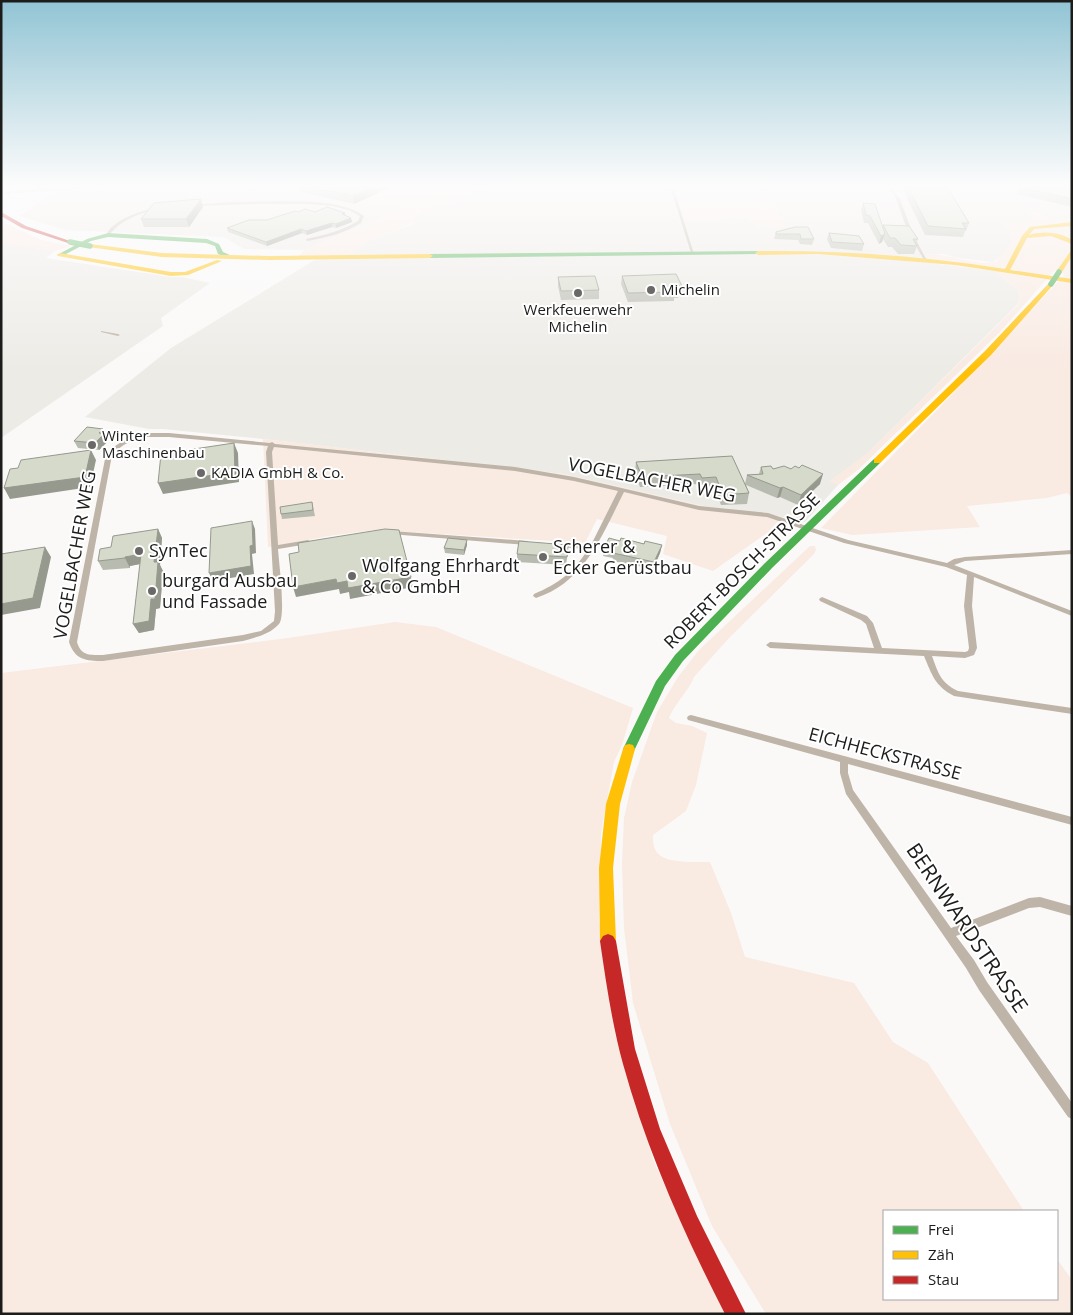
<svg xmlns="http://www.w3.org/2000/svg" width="1073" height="1315" font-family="'Open Sans',sans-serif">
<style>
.built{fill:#edebe6;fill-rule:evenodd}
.green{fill:#f9eae2}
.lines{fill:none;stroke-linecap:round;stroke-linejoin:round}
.street{fill:#beb4a8;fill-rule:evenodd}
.fast{fill:#4caf50;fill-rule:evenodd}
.slow{fill:#ffc107;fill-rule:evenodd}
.jam{fill:#c62828;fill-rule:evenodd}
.rail-casing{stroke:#b9b5ae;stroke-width:2}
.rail{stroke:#fff;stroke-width:1;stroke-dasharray:4.5;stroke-linecap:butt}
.fast-bridge{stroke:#4caf50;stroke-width:5.5}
.wall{fill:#b8bbaf}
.shaded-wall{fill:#96998e}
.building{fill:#d6dacb;stroke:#96998e}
.poi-dot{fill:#6a6968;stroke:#fff;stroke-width:2}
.labels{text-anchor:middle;stroke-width:4;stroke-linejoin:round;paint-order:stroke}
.far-poi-label{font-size:15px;fill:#1c1c1b;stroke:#fff;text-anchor:start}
.street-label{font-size:18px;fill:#1c1c1b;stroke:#fff}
.poi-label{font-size:18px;fill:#1c1c1b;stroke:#fff;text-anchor:start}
.near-street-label{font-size:21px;fill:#1c1c1b;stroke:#fff}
</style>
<rect width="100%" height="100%" fill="#faf9f8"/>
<path class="built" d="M122,187H394L379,196L401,207L368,224L304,250L244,249L224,237L65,230L20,216L57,191Z
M486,187H1060L1072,191V219L1052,221L1031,210L1034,222H1003L1012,235L1011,244L1001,257L993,262L958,258L943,254H926L931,263L995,271L1018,290L1020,298L1018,304L868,453L831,481L838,485L805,522L768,514L717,509L564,474L263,439L163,429H149L85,417L171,348L313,261L328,256H346L370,240L414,224L411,218L428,209ZM758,205L760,227L745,217L726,218L723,221H686L758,207Z
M1,243L55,251L46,258L171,277H182L210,283L161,318L163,326L1,438Z"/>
<path class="green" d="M394,187H486L428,209L411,218L414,223L370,240L346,256H299L304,250L368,224L400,207L369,200Z
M776,203L778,214L785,219L783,228L760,227L745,217L726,218L723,221H686L682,207H758V205Z
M1028,210L1052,221L1072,219V497L1067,493L1047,498L967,506L980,527L852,535L821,528L938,409L1065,274L1054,271L1000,332L859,469L838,485L830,481L868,453L1018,305L1020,298L1018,290L995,271L931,263L926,254C949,253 973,266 996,262L1011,244L1012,235L1002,222H1034Z
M1,221L41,240L72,246L55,251L1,243Z
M263,439L564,474L717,509L782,517L767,533L713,571L663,554L667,536L597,519L585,543L375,530L335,535L268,547Z
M810,546H815L816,550L814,554L729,638L694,677C688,692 675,703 669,718L676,723L692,726L707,733L696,785L686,811L653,835C653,839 653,847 656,851C663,864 696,862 710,862L731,913L745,957L854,983L893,1042L928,1063L1024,1211H884V1299H1057V1259L1072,1280V1314H766L712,1226L670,1124L633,1003L624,928L622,864L624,818L632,782L657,712L678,677L699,650Z
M395,622L436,627L633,708L622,745L614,762L601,833L599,921L615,1034L654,1162L725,1314H1V673L288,638Z"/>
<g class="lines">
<path class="street" d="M889,187H891L900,199L912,232L927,261L924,260L908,232L896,199Z
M671,189L674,190L694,254L691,253Z
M282,201C309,202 341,200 364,216L361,223C345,233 326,238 307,241L306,239C324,235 342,231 358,221L360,216L349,210L332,206L308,204H256L194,206L192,205L231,202Z
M157,207L158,209C141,213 119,220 109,236L106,235C115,218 140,212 157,207Z
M101,331L118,334L120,335L118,336L101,332Z
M147,433H169L270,443L272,442L275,444L515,467L574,477L699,506L768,513L848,540L947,563L954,559L965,557L1072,550V554L965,561L954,565L1072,611V616L974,577L972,606L977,648L974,655L965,658L932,656C938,673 941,683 958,691L1072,708V714L954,696C935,686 932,675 924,656L770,648L766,645L770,642L874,648L866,624L861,620L820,601L819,599L822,597L867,616L873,623L882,648L965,652L968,651L969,648L964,606L967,575L946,567L844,543L767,517L699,510L624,492C602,535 585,582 536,598L533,596L534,594C558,584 574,572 588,549L559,547L557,546L556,545L557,544L591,545L618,491L574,481L515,471L274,447L272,452L278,545L308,540L311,542L308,544L278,549C279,563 286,616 279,624C269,635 256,637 243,641L103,661C86,661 75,660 69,642L106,454C119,441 130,437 147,433ZM147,437H169L268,446L266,452L275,611L274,621L261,631L243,635L103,655C90,655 81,656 77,642L112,455C124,443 131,440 147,437Z
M392,531L527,541L530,543L527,545L390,534V532Z
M691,715L1072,817V825L848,764V773L853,790L951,928L1029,898L1040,897L1072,906V916L1040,907L1029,908L956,936L974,960L987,982L1072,1103V1119L1068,1117L979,990L966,968L846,794L840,773V762L688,720L687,718L688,716Z"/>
<path class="fast" d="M108,233L207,239L219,244L223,252L232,256L229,258L218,254L215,246L206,243L108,237L91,241L62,256L57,255L87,239Z
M758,251L760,252V254L430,258L427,256L430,254Z
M877,458L881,461L880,463L772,568L683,661L665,686L633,753L629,754L625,753L623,749L656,681L675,655L764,564L874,459Z"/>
<path class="slow" d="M1072,222V226L1034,229L1029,235C1043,231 1056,232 1069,238L1072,240V244L1051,236L1027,238L1010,270L1072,279V283L956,265L818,254L758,255L755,253L758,251C840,250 923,256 1005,269L1022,236L1030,227Z
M90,244L162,253L269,256L430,254L433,256L430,258L269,260L162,257L88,247Z
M1072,249V256L1062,272L1057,273L1056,272Z
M60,253L171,272H185L217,260L222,261L188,275L171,276L58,256L57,255Z
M1049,283L1054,284L991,355L880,463H874V459L985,351Z
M629,744L633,745L635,749L620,804L613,868L616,941L613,946L608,948L603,946L600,941L599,868L606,804L623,749L625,745Z"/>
<path class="jam" d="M1,212L26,226L73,242L68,243L22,228L1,216Z
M608,934L613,936L616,941L635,1049L660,1129L697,1216L746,1314H725C684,1234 647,1151 623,1064C612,1024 606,982 600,941L603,936Z"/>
<g class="rail-casing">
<path id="rail" d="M1,193L93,187"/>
</g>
<use href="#rail" class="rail"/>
<path class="fast-bridge" d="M70,242L90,246
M1051,284L1059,272"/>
</g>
<path class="wall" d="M300,187H387L388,188L354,204L301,192Z
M904,187H947L969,223L966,231H965L963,237L925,235L903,190Z
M1020,187H1072V207L1017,194Z
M863,203L882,227L883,225L918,239L916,244L917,246L914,254H898L892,247H888L883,239L882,242L879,244L868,223H864L861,210Z
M203,207L189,227H144L141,219Z
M298,212L345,213L346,216L351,218L352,222L336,228L332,227L307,235L302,233L267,246L228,232L227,228L267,220Z
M795,227L814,239L812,245L800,244L798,240L774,239L776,232Z
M829,233L864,244L862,251L831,248L827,239Z
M622,276L682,286L680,295H678V298H674V301L628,302L621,284Z
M558,277L599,290V299L561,300L558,286Z
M107,436L106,437L108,441L99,450L78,448L74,441Z
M732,456L745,484L747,475L759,474L761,467L773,469L820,484L798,505L780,497L777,498L746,485L749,493L747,504L721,505L714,488L700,489L698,484L640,487L635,472L636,462Z
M312,502L315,516L282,519L281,514Z
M158,529L162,538L160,565L163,571L160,608L156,609L154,630L139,633L133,624L140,564L130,566V568L103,570L98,561Z
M467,540V545L464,555L445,553L444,548Z
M620,541L662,545L660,553L653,569L612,561L613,558L603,556L604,548Z
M568,552L566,565L517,562V554Z"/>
<path class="shaded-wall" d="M372,187H387L388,188L354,204L353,196Z
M201,199L203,207L189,227L186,219Z
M351,218L352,222L336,228V224Z
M332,223V227L307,235L306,231Z
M301,229L302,233L267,246L266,242Z
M885,234L882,242L879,244L881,236Z
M103,429L107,436L106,437L108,441L99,450L95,443L99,433Z
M234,443L238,453L239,482L163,494L158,483Z
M91,450L96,460L90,487L10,499L4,488Z
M823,474L820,484L798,505L801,495Z
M783,487L780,497L777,498L780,488Z
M252,521L255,529L256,553L252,554L254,574L213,581L209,573L250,546Z
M158,529L162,538L160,565L163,571L160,608L156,609L154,630L139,633L133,624L154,562Z
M467,540V545L464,555V550Z
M662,545L660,553L653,569L654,562Z
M45,547L51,557L40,608L1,615V604Z
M141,554L145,563L130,566V568L125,558V557Z
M411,577L413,587L350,599L349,592L340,594L339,589L296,597L293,587L336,579L347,581Z"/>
<path class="building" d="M310,187H372L353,196Z
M908,187H947L969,223H962L966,229L928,226Z
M1020,187H1072V199Z
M201,199L186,219H141L154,203Z
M863,203L875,204L885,234L881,236L870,216L866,215Z
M327,207L345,213L342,214L351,218L336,224L332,223L306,231L301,229L266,242L227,228L249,220H267L295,211L298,212L305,209L315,212Z
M883,225L909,226L918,239H913L917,246L901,245L895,238H890Z
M795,227H808L814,239H801L800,234H776V232Z
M829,233L859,236L864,244L832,242Z
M676,274L682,286H677L679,289H674L675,292L628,293L622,276Z
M595,276L599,290L561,291L558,277Z
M87,427L103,429L99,433L104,434L95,443L74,441Z
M234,443L235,472L158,483L161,454Z
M91,450L85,477L4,488L10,469L18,468L21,460Z
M732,456L749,493L723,495L716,477L702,478L700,474L642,477L636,462Z
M802,465L823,474L801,495L783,487L780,488L747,475L763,474L761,467L771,466L773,469L784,466L791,469L795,466L799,468Z
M312,502L313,510L281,514L280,507Z
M252,521L253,545L250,546L251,566L209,573L211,528Z
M158,529L154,562H158L155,599H151L149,621L133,624L141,554L125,557V558L98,561L100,549L111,547L113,536Z
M385,529L399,530L411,577L348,588L347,581L337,583L336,579L293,587L289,554L299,552L298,543Z
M448,538L467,540L464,550L444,548Z
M609,538L620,541L621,538L644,544L645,541L662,545L654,562L613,553L614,551L604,548Z
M519,541L568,545L567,557L517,554Z
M45,547L33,598L1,604V554Z"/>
<linearGradient id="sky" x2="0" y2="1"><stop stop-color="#91c4d4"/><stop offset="0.5" stop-color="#fdfcfc"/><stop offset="1" stop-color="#fdfcfc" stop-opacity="0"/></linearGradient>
<rect width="1073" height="371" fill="url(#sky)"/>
<g class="poi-dot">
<circle cx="651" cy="290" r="5"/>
<circle cx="578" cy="293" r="5"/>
<circle cx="92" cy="445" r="5"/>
<circle cx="201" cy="473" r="5"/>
<circle cx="139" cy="551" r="5"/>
<circle cx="543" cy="557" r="5"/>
<circle cx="352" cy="576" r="5"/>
<circle cx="152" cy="591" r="5"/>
</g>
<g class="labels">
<g class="far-poi-label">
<text x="661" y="295">Michelin</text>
<text x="578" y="315" text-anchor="middle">Werkfeuerwehr<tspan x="578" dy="17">Michelin</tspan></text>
<text x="102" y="441">Winter<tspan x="102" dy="17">Maschinenbau</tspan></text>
<text x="211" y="478">KADIA GmbH &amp; Co.</text>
</g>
<g class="street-label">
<text transform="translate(652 480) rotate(11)" y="6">VOGELBACHER WEG</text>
<text transform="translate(75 555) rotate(-80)" y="6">VOGELBACHER WEG</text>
<text transform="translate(742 571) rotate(-45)" y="6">ROBERT-BOSCH-STRASSE</text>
<text transform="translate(885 754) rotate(15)" y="6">EICHHECKSTRASSE</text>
</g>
<g class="poi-label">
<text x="553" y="553">Scherer &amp;<tspan x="553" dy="21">Ecker Gerüstbau</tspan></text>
<text x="149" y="557">SynTec</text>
<text x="362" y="572">Wolfgang Ehrhardt<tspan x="362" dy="21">&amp; Co GmbH</tspan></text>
<text x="162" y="587">burgard Ausbau<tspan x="162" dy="21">und Fassade</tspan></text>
</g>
<g class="near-street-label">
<text transform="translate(967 928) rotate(56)" y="7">BERNWARDSTRASSE</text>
</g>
</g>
<rect width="1073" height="1315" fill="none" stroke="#1c1c1b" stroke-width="5"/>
<rect x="883" y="1210" width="175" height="90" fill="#ffffff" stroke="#a4a4a4"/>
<rect x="893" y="1226" width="25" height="8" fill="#4caf50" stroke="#a4a4a4"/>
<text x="928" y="1235" font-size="15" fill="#1c1c1b">Frei</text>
<rect x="893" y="1251" width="25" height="8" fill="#ffc107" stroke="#a4a4a4"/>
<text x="928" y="1260" font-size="15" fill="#1c1c1b">Zäh</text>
<rect x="893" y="1276" width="25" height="8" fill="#c62828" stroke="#a4a4a4"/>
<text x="928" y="1285" font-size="15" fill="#1c1c1b">Stau</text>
</svg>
